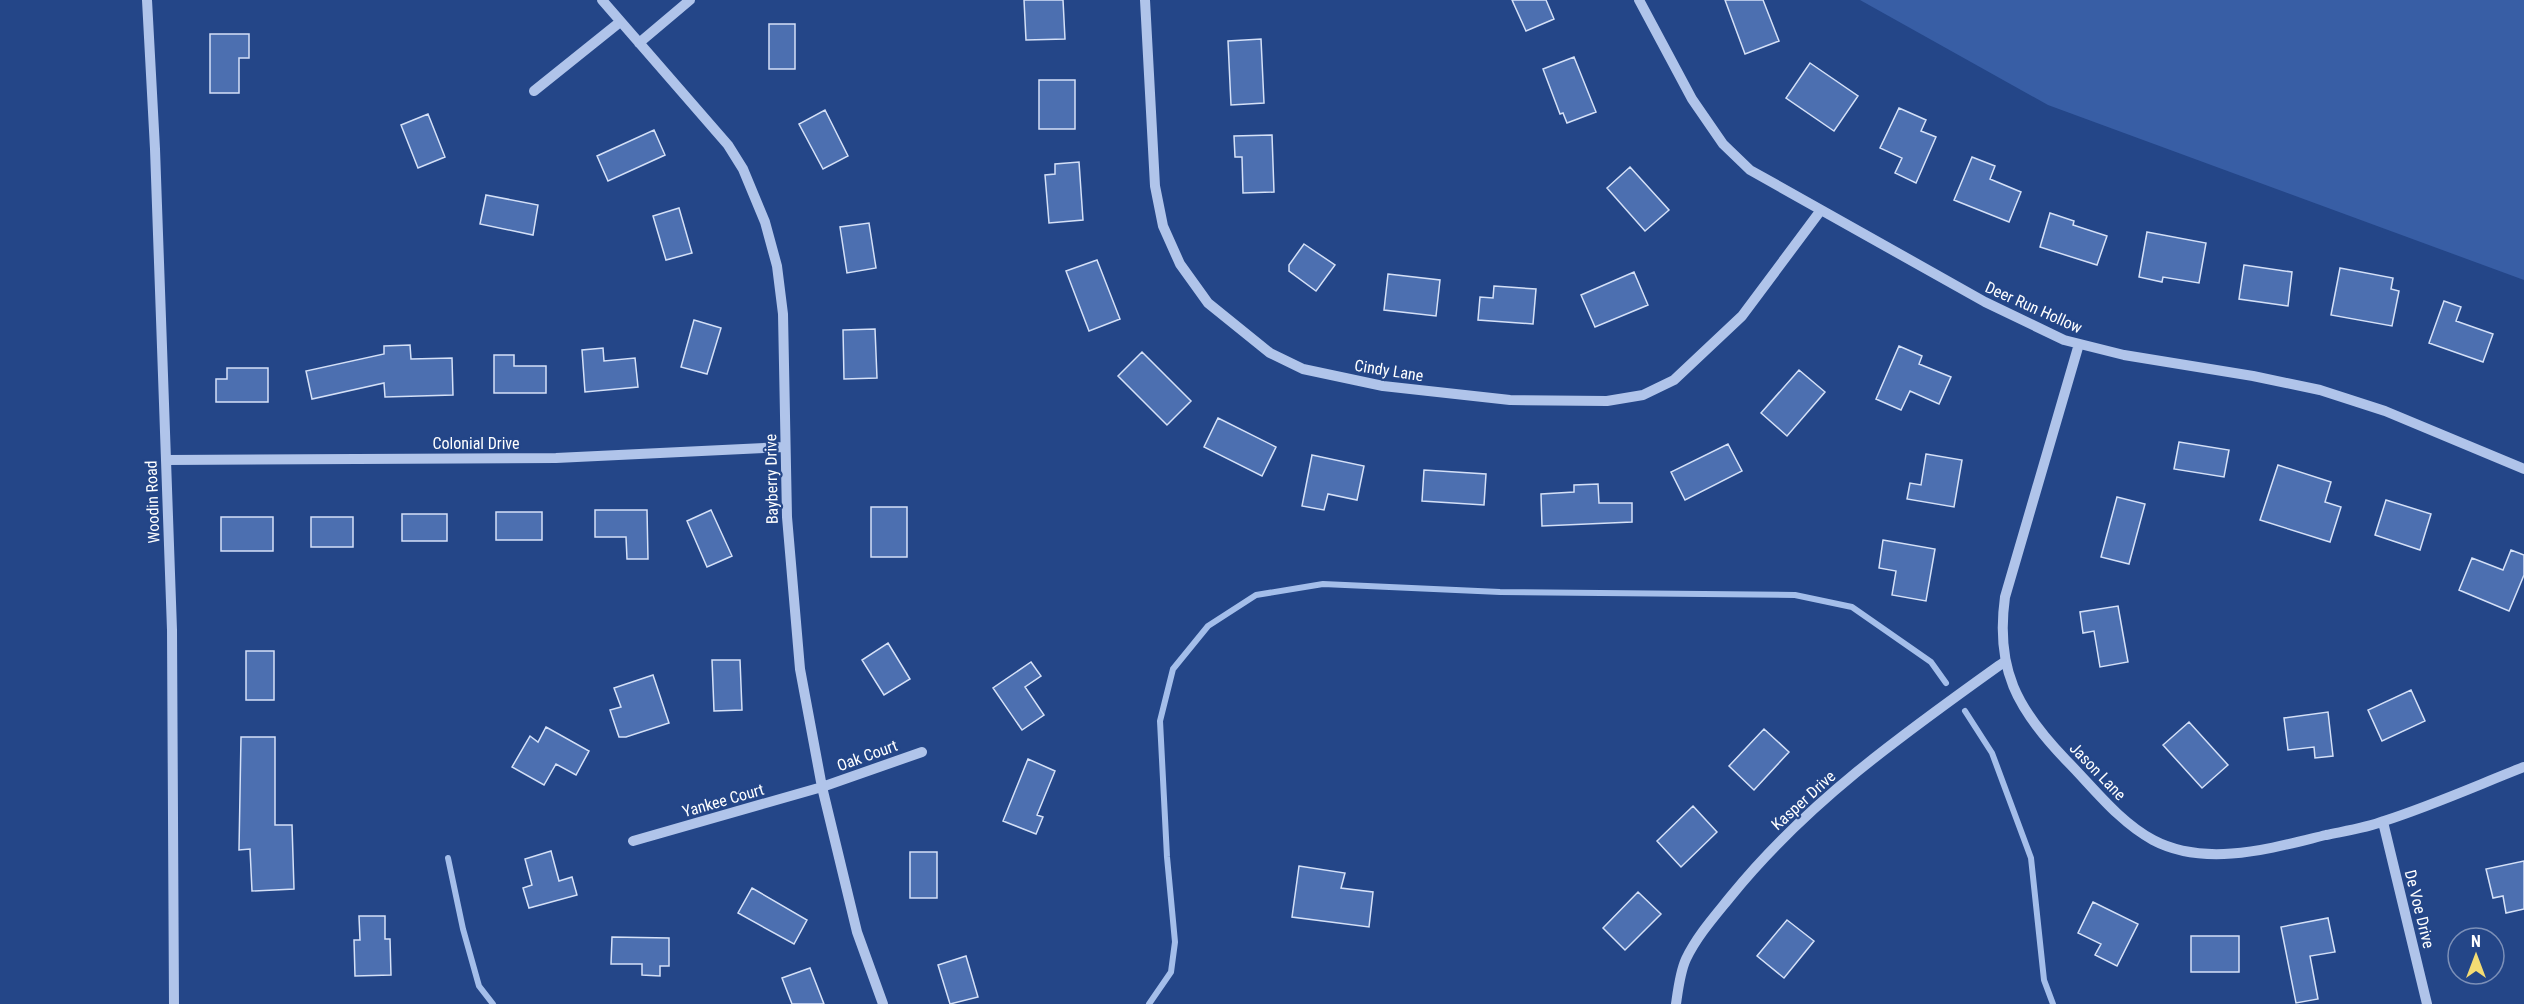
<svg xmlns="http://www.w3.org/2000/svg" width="2524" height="1004" font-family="'Roboto Condensed',sans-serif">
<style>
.green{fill:#385ea5}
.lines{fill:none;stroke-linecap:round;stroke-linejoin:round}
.stream{stroke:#a4beea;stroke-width:6}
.building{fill:#4c6fb0;stroke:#d4e0f7;stroke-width:1.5}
.minor{stroke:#b0c4ea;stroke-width:10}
.labels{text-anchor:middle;stroke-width:4.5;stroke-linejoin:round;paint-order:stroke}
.street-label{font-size:16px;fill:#fff;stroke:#244688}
</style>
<rect width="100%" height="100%" fill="#244688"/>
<path class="green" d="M1860,0H2524V280L2048,105Z"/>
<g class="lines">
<path class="stream" d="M1965,711L1992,753L2031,858L2044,980L2053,1004
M448,858L463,929L479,986L493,1004
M1149,1004L1171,972L1175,942L1167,857L1160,721L1173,669L1208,626L1256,595L1323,584L1500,592L1795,595L1852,607L1931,662L1946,683"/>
</g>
<path class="building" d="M1024,0H1063L1065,39L1026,40Z
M1512,0H1546L1554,19L1526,31Z
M1725,0H1763L1779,41L1745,54Z
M769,24H795V69H769Z
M210,34H249V58H239V93H210Z
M1261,39L1264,103L1231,105L1228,41Z
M1574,57L1596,112L1567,123L1563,113L1560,114L1543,69Z
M1810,63L1858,96L1834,131L1786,98Z
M1039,80H1075V129H1039Z
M1899,108L1926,120L1921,131L1936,137L1916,183L1895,173L1902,158L1880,148Z
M825,110L848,156L823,169L799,124Z
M428,114L445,157L418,168L401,125Z
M654,130L665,155L608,181L597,156Z
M1272,135L1274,192L1243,193L1242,157H1235L1234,136Z
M1972,157L1995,166L1990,179L2021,192L2009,222L1954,200Z
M1079,162L1083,220L1049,223L1045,175L1055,174V164Z
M1630,167L1669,210L1645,231L1607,188Z
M486,195L538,205L533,235L480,224Z
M679,208L692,253L666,260L653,216Z
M2050,213L2074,221L2073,225L2107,236L2097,265L2040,247Z
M869,223L876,268L847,273L840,227Z
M2147,232L2206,243L2199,283L2163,277L2162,282L2139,277Z
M1304,244L1335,265L1316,291L1289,271V265Z
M1097,260L1120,319L1089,331L1066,271Z
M2244,265L2292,272L2288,306L2239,299Z
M2340,268L2393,278L2391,289L2399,291L2392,326L2331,315Z
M1634,272L1648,305L1595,327L1581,295Z
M1388,274L1440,280L1436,316L1384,310Z
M1494,286L1536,289L1533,324L1478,320L1480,297L1493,298Z
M2444,301L2461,307L2456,321L2493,334L2483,362L2429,343Z
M694,320L721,328L707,374L681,367Z
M875,329L877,378L844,379L843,330Z
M410,345L411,359L452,358L453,395L385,397L384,383L312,399L306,371L384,354V346Z
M1899,346L1922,356L1919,364L1951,377L1939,404L1910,391L1901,410L1876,399Z
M603,348L604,361L635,358L638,387L585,392L582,350Z
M1142,352L1191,401L1167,425L1118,376Z
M494,355H514V366H546V393H494Z
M227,368H268V402H216V379H227Z
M1799,370L1825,392L1787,436L1761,413Z
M1218,418L1276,447L1262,476L1204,447Z
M2179,442L2229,450L2224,477L2174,469Z
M1728,444L1742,471L1685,500L1671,472Z
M1926,454L1962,460L1954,507L1907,499L1910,483L1921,485Z
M1312,455L1364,466L1357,500L1328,494L1324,510L1302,506Z
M2278,465L2331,482L2325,502L2341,507L2330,542L2260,520Z
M1424,470L1486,474L1484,505L1422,501Z
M1598,484L1599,503H1632V522L1542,526L1541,494L1574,492V485Z
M2117,497L2145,504L2129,564L2101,557Z
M2386,500L2431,514L2420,550L2375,535Z
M871,507H907V557H871Z
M595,510H647L648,559H627L626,537H595Z
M711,510L732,556L707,567L687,521Z
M496,512H542V540H496Z
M402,514H447V541H402Z
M221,517H273V551H221Z
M311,517H353V547H311Z
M1883,540L1935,549L1926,601L1892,595L1896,571L1879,568Z
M2511,550L2524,555V575L2509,611L2459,590L2472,558L2503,570Z
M2118,606L2128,662L2100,667L2094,631L2083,633L2080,612Z
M888,643L910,679L884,695L862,660Z
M246,651H274V700H246Z
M712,660H740L742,710L714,711Z
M1031,662L1041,676L1025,687L1044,715L1022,730L993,688Z
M653,675L669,723L626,737H619L610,710L621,707L614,688Z
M2411,690L2425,721L2382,741L2368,710Z
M2328,712L2333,756L2315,758L2314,747L2288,750L2284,718Z
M2189,722L2228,765L2202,788L2163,745Z
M546,727L589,751L576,775L556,764L544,785L512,767L530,736L538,742Z
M1764,729L1789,752L1754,790L1729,766Z
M241,737H275V825H292L294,889L252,891L250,849L239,850Z
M1028,759L1055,771L1037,815L1043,817L1036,834L1003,821Z
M1693,806L1717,832L1681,867L1657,841Z
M551,851L559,881L572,877L577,895L529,908L523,888L532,885L525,859Z
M910,852H937V898H910Z
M2524,861V909L2506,913L2503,896L2493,898L2486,869Z
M1299,866L1345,873L1341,888L1373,892L1369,927L1292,917Z
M752,888L807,920L794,944L738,913Z
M1638,892L1661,914L1625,950L1603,928Z
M2093,902L2138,924L2117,966L2095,955L2101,944L2078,933Z
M359,916H385V939H390L391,975L355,976L354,940H360Z
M2328,918L2335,952L2310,956L2318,999L2296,1003L2281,927Z
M1787,920L1814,941L1784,978L1757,956Z
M2191,936H2239V972H2191Z
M612,937L669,938V966H660V976L642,975V964H611Z
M966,956L978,997L950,1004L938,965Z
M810,968L824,1004H792L782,978Z"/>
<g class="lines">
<path class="minor" d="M147,0L155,149L172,630L174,1004
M602,0L728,145L743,169L765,222L777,266L783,314L787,517L800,669L822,787L857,932L883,1004
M1145,0L1155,186L1163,226L1180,264L1208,303L1270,353L1303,369L1383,386L1510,400L1607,401L1643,395L1674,380L1742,316L1821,210
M1639,0L1692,99L1723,144L1750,170L1985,302L2064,340L2124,355L2253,376L2320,390L2385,411L2524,469
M639,43L690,0
M534,91L620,22
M2079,344L2005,597C1995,669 2017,709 2066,760C2093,787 2118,821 2153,840C2206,868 2272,848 2326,835C2345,831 2366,828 2384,821C2431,806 2478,785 2524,767
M166,460L556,458L785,447
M2383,822L2427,1004
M633,841L822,787L922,752
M1676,1004C1678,990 1680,972 1686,959C1697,936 1714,917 1731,896C1807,802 1906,732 2004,662"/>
</g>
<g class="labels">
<g class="street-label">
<text transform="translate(2034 307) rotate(24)" y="6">Deer Run Hollow</text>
<text transform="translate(1389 370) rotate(9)" y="6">Cindy Lane</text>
<text x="476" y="449">Colonial Drive</text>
<text transform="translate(771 479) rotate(-91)" y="6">Bayberry Drive</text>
<text transform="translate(152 502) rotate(-92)" y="6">Woodin Road</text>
<text transform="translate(867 755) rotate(-20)" y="6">Oak Court</text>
<text transform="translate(2098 771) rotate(46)" y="6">Jason Lane</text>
<text transform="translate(723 800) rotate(-16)" y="6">Yankee Court</text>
<text transform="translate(1803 800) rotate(-42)" y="6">Kasper Drive</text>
<text transform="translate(2420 909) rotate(76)" y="6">De Voe Drive</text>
</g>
</g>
<g transform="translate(2476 956)"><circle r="28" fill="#244688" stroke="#7c90b8" stroke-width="1.5"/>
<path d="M0-4.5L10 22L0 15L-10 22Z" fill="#f4dc73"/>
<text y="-9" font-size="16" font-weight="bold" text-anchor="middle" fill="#ffffff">N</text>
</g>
</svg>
